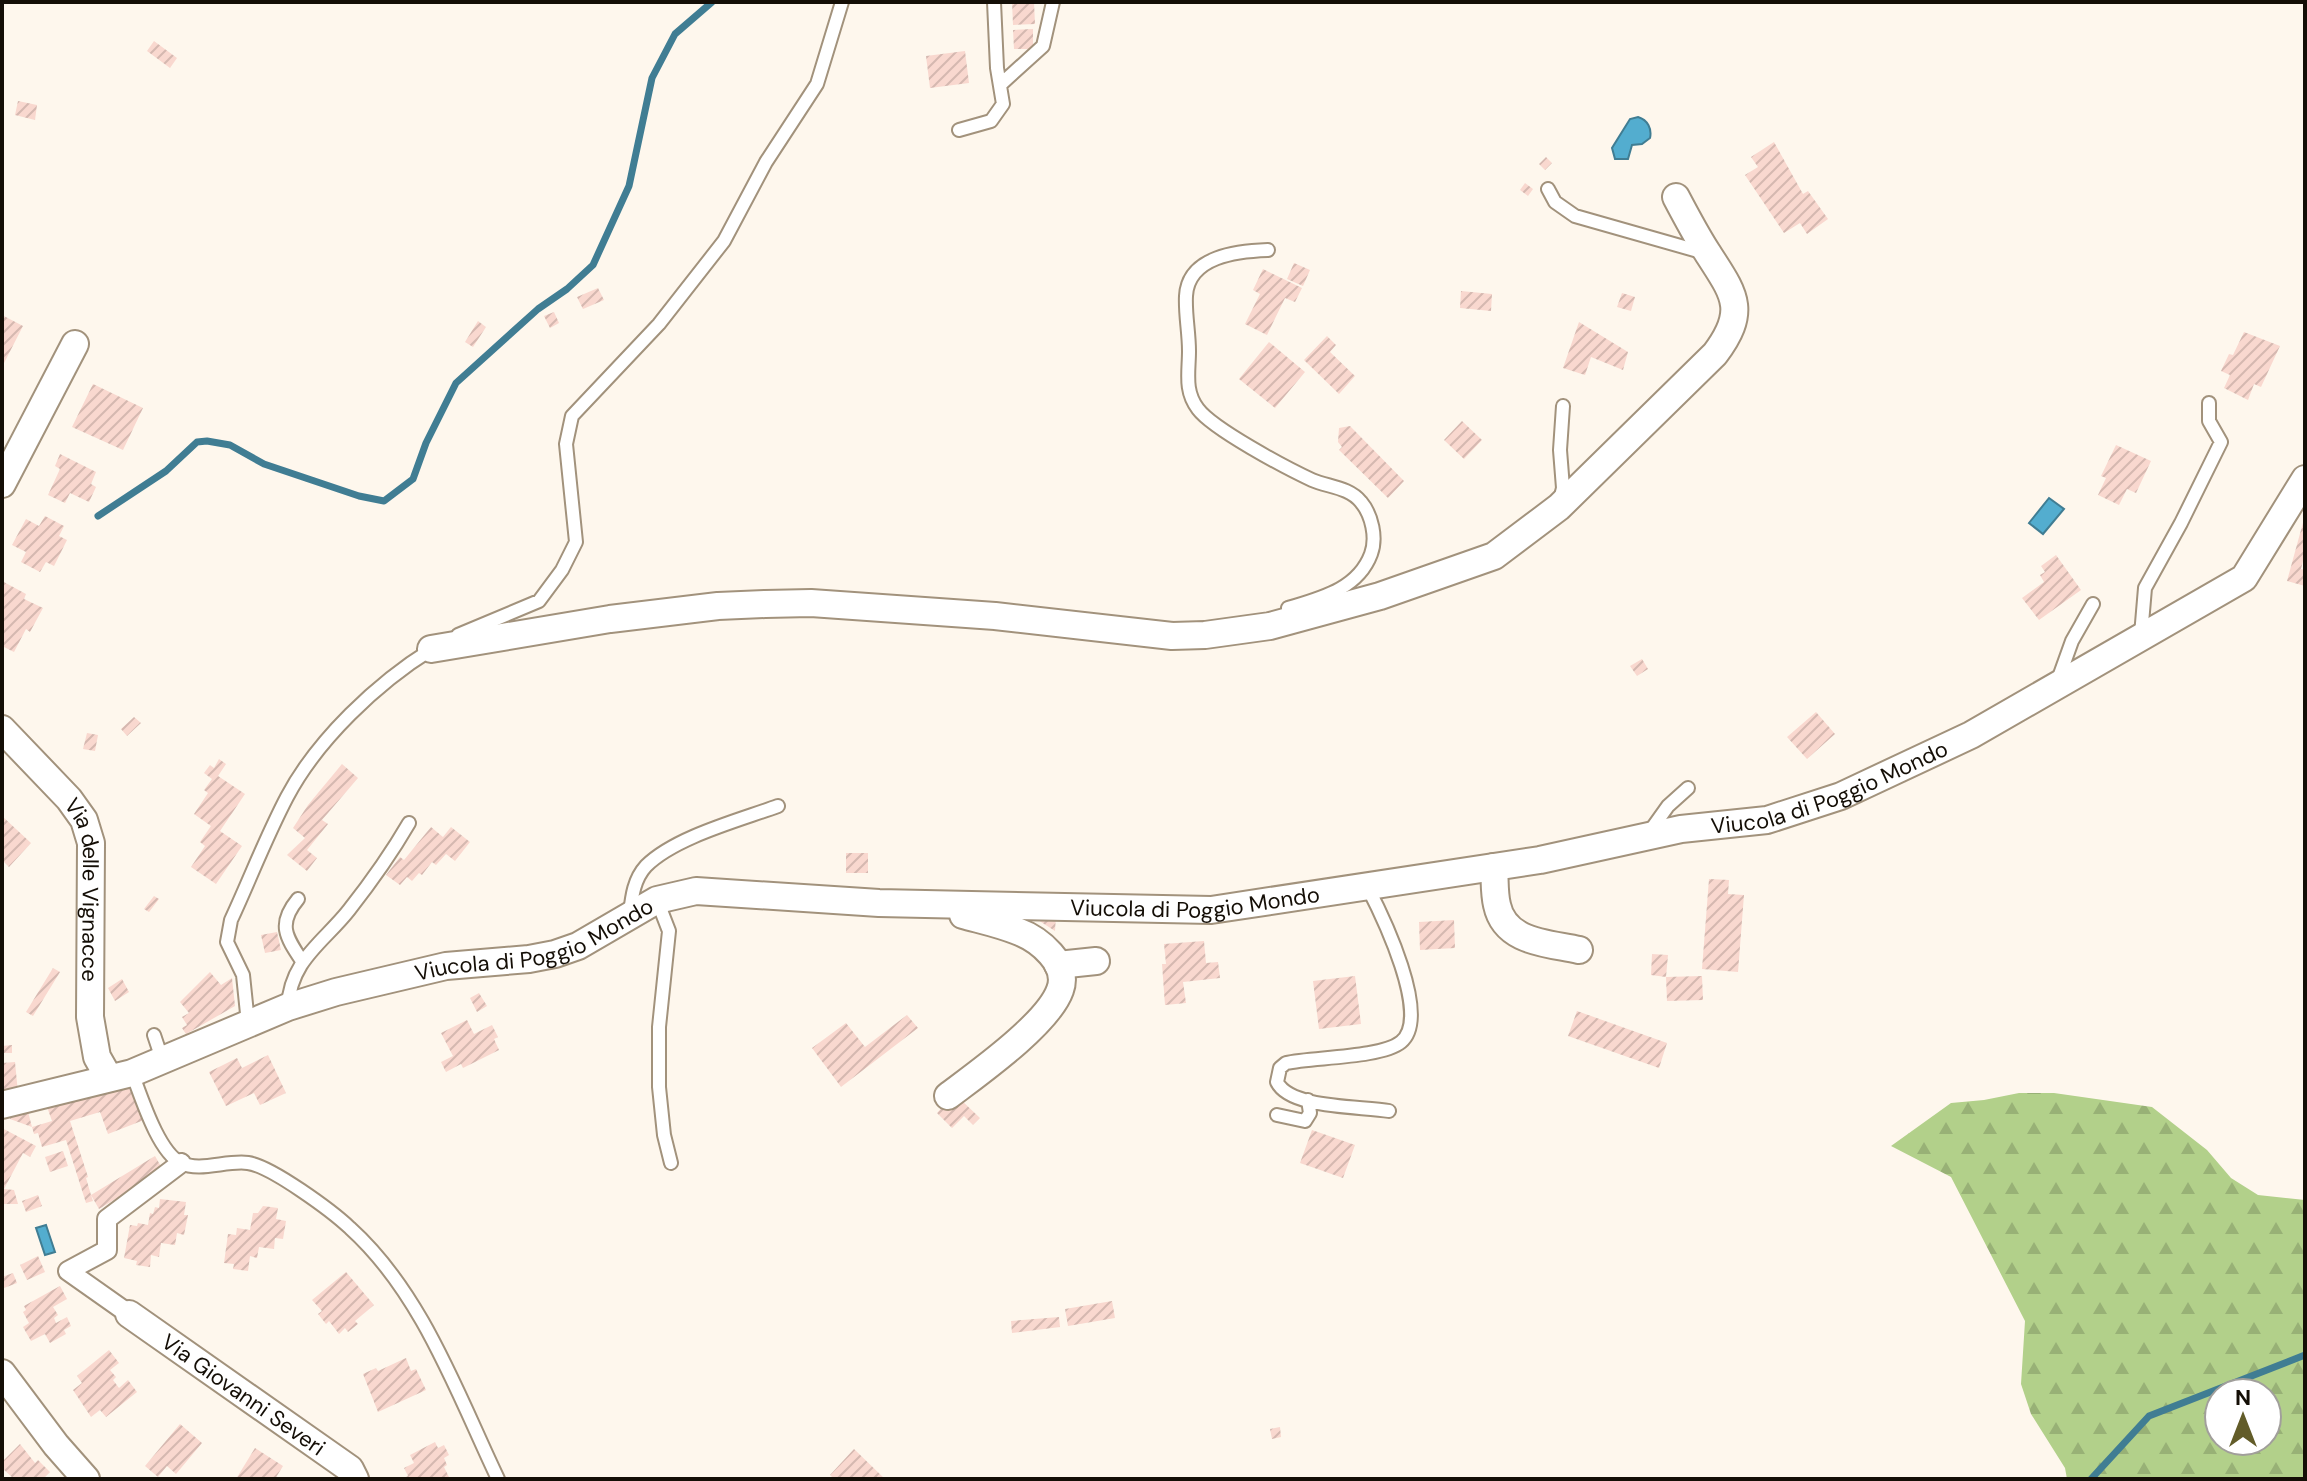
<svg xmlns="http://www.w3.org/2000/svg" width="2307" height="1481" font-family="'DM Sans',sans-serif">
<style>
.forest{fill:url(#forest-firs);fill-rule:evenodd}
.water{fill:#53adcf;stroke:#407d93;stroke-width:2}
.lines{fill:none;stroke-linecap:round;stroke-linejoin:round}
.stream{stroke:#407d93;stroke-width:7}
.building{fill:url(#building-hatch)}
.service-casing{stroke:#a2927c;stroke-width:16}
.pedestrian-casing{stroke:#a2927c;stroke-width:22}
.minor-casing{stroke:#a2927c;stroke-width:30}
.service{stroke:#fff;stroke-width:12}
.pedestrian{stroke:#fff;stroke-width:18}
.minor{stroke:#fff;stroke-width:26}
.labels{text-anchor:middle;stroke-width:6;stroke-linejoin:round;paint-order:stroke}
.street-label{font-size:22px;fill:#140e06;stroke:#fff}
</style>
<defs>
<pattern id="forest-firs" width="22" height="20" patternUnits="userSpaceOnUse" patternTransform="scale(2)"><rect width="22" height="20" fill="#b2d08a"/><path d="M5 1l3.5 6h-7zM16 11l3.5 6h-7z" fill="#98b176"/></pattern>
<pattern id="building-hatch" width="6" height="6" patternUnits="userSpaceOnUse" patternTransform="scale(2)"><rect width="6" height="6" fill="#f9d8cf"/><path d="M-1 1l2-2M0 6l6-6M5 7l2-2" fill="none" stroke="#d5b8b0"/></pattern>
</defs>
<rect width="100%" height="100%" fill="#fef7ed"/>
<path class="forest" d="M2019,1093H2054L2152,1107L2207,1150L2231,1178L2258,1195L2305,1200V1479H2067L2065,1468L2031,1414L2021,1384L2025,1321L1951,1177L1891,1146L1951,1103L1984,1100ZM2219,1393H2267V1441H2219Z"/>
<path class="water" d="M1638,117C1648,120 1652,129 1650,138L1642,144L1632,145L1628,159H1615L1612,148L1630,119Z
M2049,498L2064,509L2043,534L2029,523Z
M46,1225L55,1252L45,1255L36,1228Z"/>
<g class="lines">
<path class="stream" d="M98,516L166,471L197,442L207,441L230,445L264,464L359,496L384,501L413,479L426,443L456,383L538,309L567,289L593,265L629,186L652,78L675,34L712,2
M2091,1479L2149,1416L2305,1355"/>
</g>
<path class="building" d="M1012,2H1034L1035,24L1013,25Z
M1033,29V49H1014L1013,30Z
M154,41L177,58L170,68L147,51Z
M965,51L969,83L930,88L926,56Z
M18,101L37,105L35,120L15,115Z
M1774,142L1803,194L1808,191L1828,219L1807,234L1800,223L1784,233L1745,175L1758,167L1751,157Z
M1546,157L1552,163L1545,170L1539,164Z
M1525,183L1533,189L1528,196L1520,190Z
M1294,263L1310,270L1303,286L1287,279Z
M1263,269L1302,288L1295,302L1285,298L1267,335L1245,324L1260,294L1253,290Z
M598,288L604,300L583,309L577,297Z
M1461,291L1492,294L1491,311L1460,308Z
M1622,293L1635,297L1631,311L1617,307Z
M554,312L559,323L550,328L544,316Z
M2,315L23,326L2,367Z
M478,321L486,327L473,347L465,342Z
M1579,322L1628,352L1623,370L1591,357L1585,375L1563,368Z
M2244,332L2280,346L2261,387L2254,384L2248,400L2224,388L2230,375L2221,371L2229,354L2233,355Z
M1327,336L1336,345L1330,352L1355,376L1339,394L1304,360Z
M1269,342L1305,372L1275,408L1239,379Z
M93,384L143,408L123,450L72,427Z
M1462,421L1482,440L1464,459L1444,440Z
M1350,426L1404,481L1388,498L1339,450L1342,447L1338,442L1339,428Z
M2116,445L2151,461L2136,493L2127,489L2119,505L2098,495L2106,478L2101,476Z
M60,454L96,472L91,484L96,487L89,502L70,493L65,503L48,495L60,469L55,466Z
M45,516L64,526L59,536L67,540L54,566L46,562L40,572L21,562L26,552L12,545L26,519L39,526Z
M2304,519L2305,562L2303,561L2301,569L2305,570V586L2287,581Z
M2056,555L2081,590L2039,620L2022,598L2044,582L2040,575L2045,572L2041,566Z
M2,581L26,594L24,599L43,608L30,632L26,629L14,652L2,646Z
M1642,659L1648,669L1637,676L1630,666Z
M1816,712L1835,734L1807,759L1787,737Z
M134,717L141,723L127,736L121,729Z
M87,733L98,735L95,751L83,749Z
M219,759L226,764L218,776L245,794L220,831L242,846L216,884L191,867L205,846L200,842L211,826L194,814L208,793L204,790L212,779L204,773L210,765L214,768Z
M342,764L358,778L322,820L328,824L307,850L317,858L307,871L287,855L305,838L293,828L308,805Z
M2,816L31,843L9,867L2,860Z
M431,827L443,837L451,827L470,842L455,861L446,854L436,865L432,862L422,875L419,873L412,881L407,877L400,885L386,875L400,857L404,860Z
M846,853H868V873H846Z
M1709,879L1729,880L1728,894L1744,895L1738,972L1702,969Z
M154,896L159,899L149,912L144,909Z
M1020,912L1056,915L1055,931L1038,920L1023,918L1019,923L1013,920Z
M1454,920L1455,948L1420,950L1419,922Z
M277,932L281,950L265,953L261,935Z
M1204,941L1206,963L1218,962L1220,978L1183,982L1186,1003L1165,1005L1162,964H1166L1164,944Z
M1652,954L1668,955L1666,977L1651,975Z
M53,968L60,972L33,1016L26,1012Z
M210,972L221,985L232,978L235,1006L186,1034L182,1028L187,1025L182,1017L189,1013L180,1002Z
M1355,976L1361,1024L1319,1029L1313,981Z
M1702,976L1703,1000L1667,1001L1666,977Z
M122,979L129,992L115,1001L108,988Z
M479,993L487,1006L477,1012L470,998Z
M1577,1011L1667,1043L1659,1068L1568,1036Z
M907,1015L918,1028L841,1087L812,1048L846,1023L865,1047Z
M467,1020L474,1034L492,1025L498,1037L494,1039L499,1050L463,1068L461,1064L446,1072L441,1062L453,1056L441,1033Z
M12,1045V1053H2V1046Z
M268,1055L286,1093L260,1105L254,1093L226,1106L209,1072L237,1058L242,1068Z
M15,1062L18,1093L2,1096V1063Z
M131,1084L144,1120L108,1134L100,1112L70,1121L88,1177L86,1178L91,1195L155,1156L163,1170L99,1209L91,1195L93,1201L86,1203L66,1140L42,1147L38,1133L34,1134L32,1127L10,1119L12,1107L26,1104L32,1127L52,1121L45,1101L94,1093L95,1097Z
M959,1098L980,1118L973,1125L964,1116L952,1128L937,1113L948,1101Z
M2,1128L36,1146L30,1157L23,1153L4,1189L14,1190L18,1204H2Z
M1312,1130L1355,1145L1343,1178L1300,1163Z
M63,1151L68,1166L50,1172L45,1157Z
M38,1195L42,1206L26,1212L22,1201Z
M160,1199L186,1202L184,1215H188L184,1235L177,1233L175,1245L161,1243L159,1257L151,1255L150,1267L136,1265L137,1261L124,1258L130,1225L137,1226L138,1223L148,1225L150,1213L153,1214L155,1207L159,1208Z
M263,1206L278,1208L276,1219L286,1221L283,1239L275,1238L274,1249L259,1247L257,1258L250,1256L248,1271L233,1269L234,1264L224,1263L228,1234L236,1235L237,1228L250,1230L253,1213H258Z
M38,1256L45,1272L27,1280L20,1265Z
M346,1272L374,1305L355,1321L358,1324L348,1332L345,1328L339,1334L329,1321L326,1324L318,1314L322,1311L312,1300Z
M13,1273L17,1283L4,1288L2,1277Z
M60,1286L67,1299L53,1307L58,1315L54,1318L56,1323L67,1317L71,1326L64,1330L66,1334L50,1343L45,1334L31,1341L23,1327L29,1323L23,1312L26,1310L24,1306Z
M1112,1301L1115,1318L1068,1326L1065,1309Z
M1059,1317L1060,1327L1012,1333L1011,1321Z
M109,1350L119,1363L110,1370L116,1377L113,1380L119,1388L128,1380L137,1392L106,1417L100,1410L91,1417L73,1390L82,1383L77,1376Z
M406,1358L411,1371L416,1369L426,1390L378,1412L363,1374L376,1368L378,1371Z
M180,1424L202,1443L176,1474L167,1466L158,1477L145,1466Z
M1280,1427L1281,1437L1272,1439L1270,1429Z
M435,1442L438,1448L444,1445L449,1455L444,1458L447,1465L444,1467L450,1479H402L408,1476L404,1468L414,1463L410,1455Z
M20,1444L35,1463L38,1460L50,1472L43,1479H14L2,1468V1462Z
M255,1448L283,1466L275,1479H236Z
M854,1449L885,1479H834L830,1475Z"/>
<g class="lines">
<g class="service-casing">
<path id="service" d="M1000,85L1043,46L1053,2
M959,130L991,121L1003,104L997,68L994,2
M1548,189L1555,202L1575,216L1705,253
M1268,250C1238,251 1188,256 1186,296C1185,314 1189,332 1189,351C1189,372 1184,391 1198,409C1213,429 1286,468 1312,480C1328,487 1349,487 1361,502C1372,515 1377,538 1371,554C1358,589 1321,598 1288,608
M1560,500L1563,488L1560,450L1563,406
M458,635L539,601L562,570L576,542L566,444L572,416L659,324L724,241L766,162L817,84L842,2
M2141,635L2145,588L2181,523L2221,442L2209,421V403
M2058,680L2072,641L2093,604
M1648,834L1668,806L1688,788
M1367,886C1382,915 1432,1017 1401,1042C1381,1058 1313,1057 1286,1063L1280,1068L1277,1082C1290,1109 1362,1106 1389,1111
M298,899C277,924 286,937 302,961
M657,900L669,931L659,1027V1087L664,1135L671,1163
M630,913C632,896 634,879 646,866C675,837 740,820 778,806
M288,1007C290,960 324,942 349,910C371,882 391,854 409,823
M248,1023L243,975L227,942L231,920C250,879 266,837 287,797C317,740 377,683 432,649
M154,1035L162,1059
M132,1073C141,1096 158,1152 181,1163C200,1172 227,1160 248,1163C271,1166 332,1211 350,1228C422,1293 457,1393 498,1479
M1277,1115L1305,1121L1310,1113L1308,1100"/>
</g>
<g class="pedestrian-casing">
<path id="pedestrian" d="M129,1314L68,1271L107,1250V1219L181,1163"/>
</g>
<g class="minor-casing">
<g id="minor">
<path d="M2,484L75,344"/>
<path d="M431,649L610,619L718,606L765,604L811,603L995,616L1172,636L1205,635L1270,626L1380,596L1494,556L1559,507L1715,354C1749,309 1733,293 1707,252C1696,235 1686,216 1676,197"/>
<path id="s1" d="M2,729L69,799L84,820L91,843L90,1017L97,1057L109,1078"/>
<path d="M1494,867C1495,879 1494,893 1497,905C1505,943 1548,943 1579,950"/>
<path d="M1058,965L1096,961"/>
<path d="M948,1096C977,1074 1048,1024 1060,990C1070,964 1039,939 1017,931C1000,924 981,920 963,915"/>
<path id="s2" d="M2,1105L132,1073L288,1007L336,992L446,966L529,959L555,954L578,946L657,900L696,891L879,903L1211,910L1540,860L1681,829L1767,820L1841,796L1971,735L2244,578L2305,479"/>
<path id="s3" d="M129,1314L350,1469L355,1479"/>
<path d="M2,1373L56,1445L86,1479"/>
</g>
</g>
<use href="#service" class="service"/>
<use href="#pedestrian" class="pedestrian"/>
<use href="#minor" class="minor"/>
</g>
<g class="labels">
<g class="street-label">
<text dy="8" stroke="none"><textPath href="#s2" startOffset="1880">Viucola di Poggio Mondo</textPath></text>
<text dy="8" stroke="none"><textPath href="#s1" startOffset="192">Via delle Vignacce</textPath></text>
<text dy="8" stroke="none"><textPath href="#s2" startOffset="1232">Viucola di Poggio Mondo</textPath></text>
<text dy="8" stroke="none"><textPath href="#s2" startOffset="560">Viucola di Poggio Mondo</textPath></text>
<text dy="8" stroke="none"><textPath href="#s3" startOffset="140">Via Giovanni Severi</textPath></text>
</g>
</g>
<rect width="2307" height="1481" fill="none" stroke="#140e06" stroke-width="8"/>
<g transform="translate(2243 1417)"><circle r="38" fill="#ffffff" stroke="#a19f9b" stroke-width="2"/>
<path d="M0-6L14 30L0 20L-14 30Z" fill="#625c29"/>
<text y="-12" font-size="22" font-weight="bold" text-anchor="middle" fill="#140e06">N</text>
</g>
</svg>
